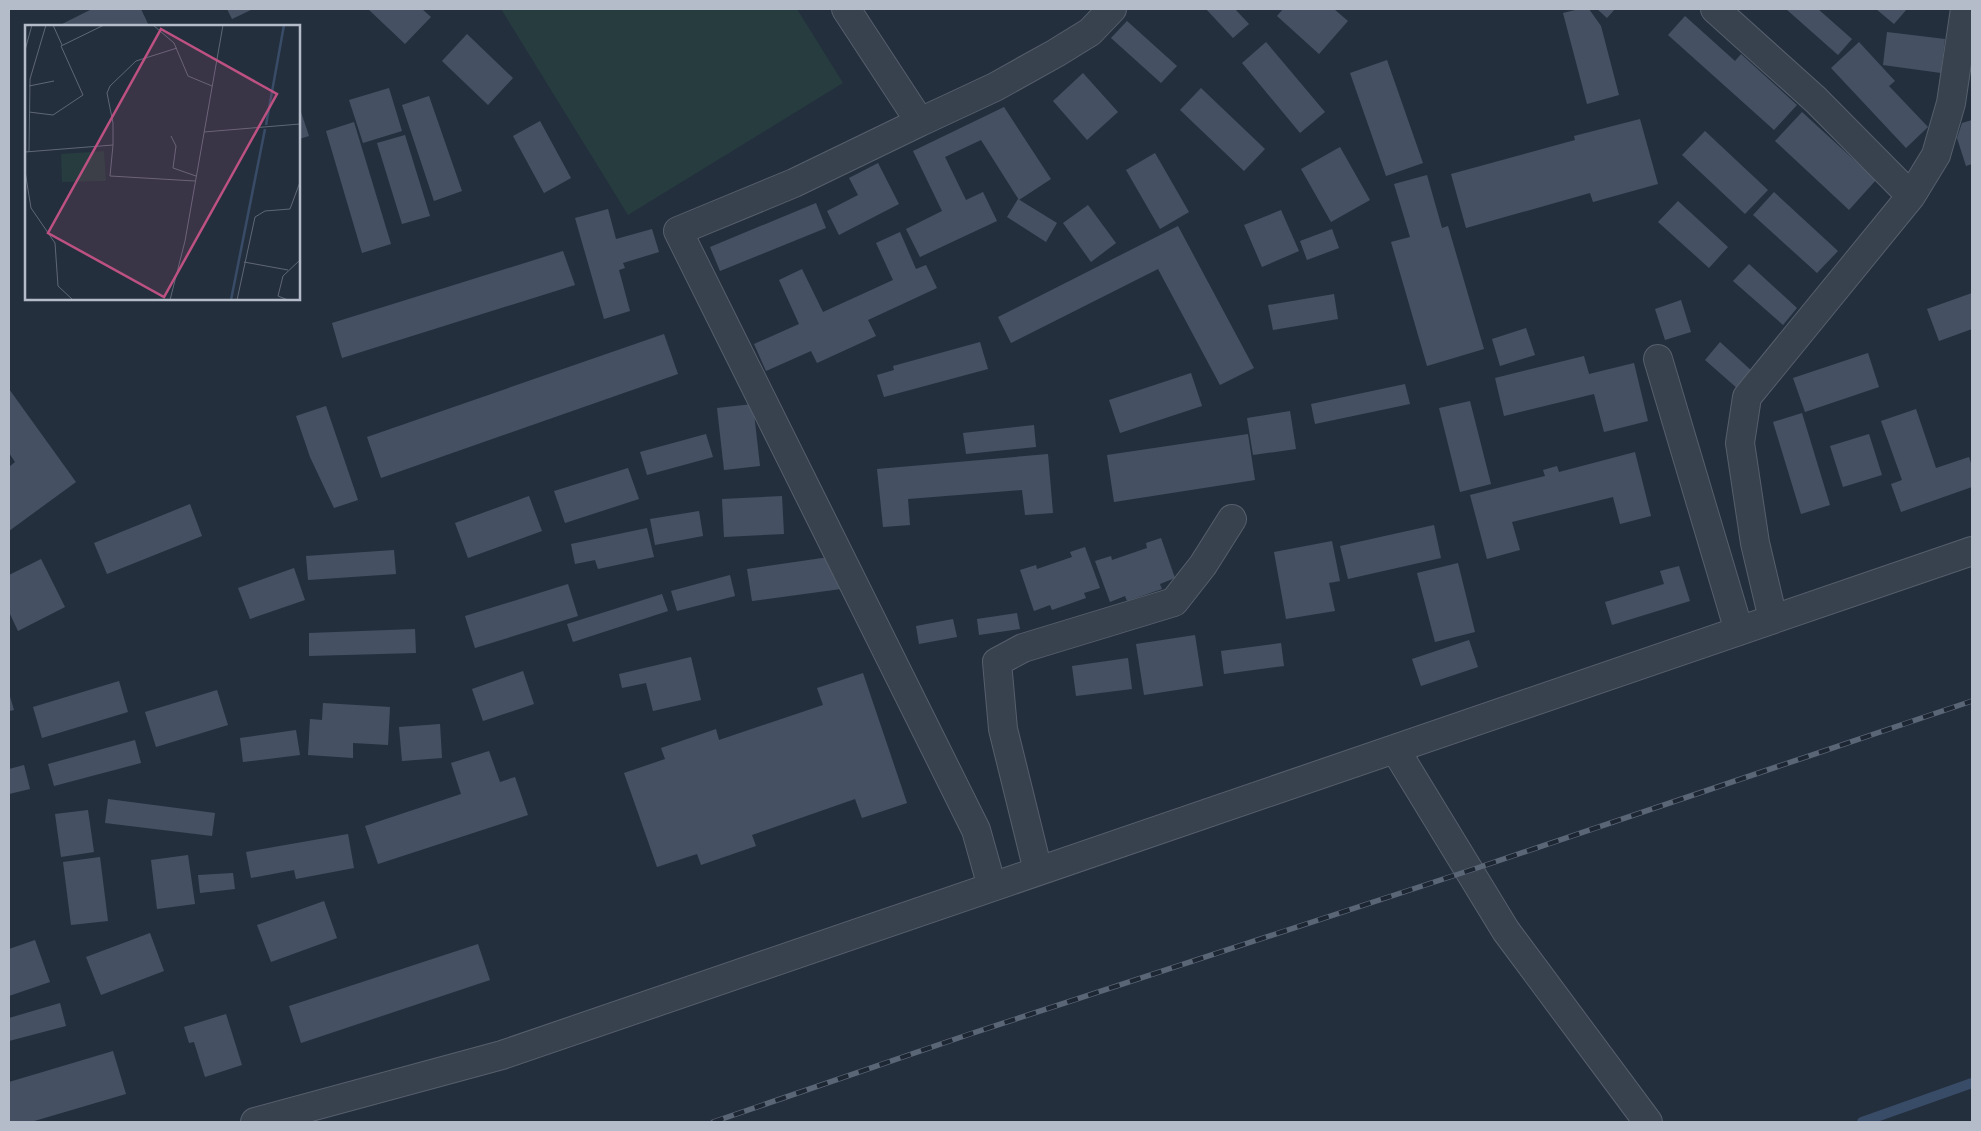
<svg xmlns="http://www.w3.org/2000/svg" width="1981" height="1131" font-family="'Open Sans',sans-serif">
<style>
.green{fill:#263c3f}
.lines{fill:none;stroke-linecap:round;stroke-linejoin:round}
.stream{stroke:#394c67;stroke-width:10}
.building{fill:#455162}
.minor-casing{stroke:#565f6c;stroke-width:30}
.minor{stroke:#38414e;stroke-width:28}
.rail-casing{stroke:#5a6575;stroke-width:5.5}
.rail{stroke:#1d2633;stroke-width:4;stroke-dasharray:11;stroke-linecap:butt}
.inset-river{fill:none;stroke:#394c67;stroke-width:2.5}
.inset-road{fill:none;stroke:#5e6776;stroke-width:1}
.view{fill:#bd5182;fill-opacity:0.15;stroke:#bd5182;stroke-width:2.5}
.inset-edge{fill:none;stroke:#b4bcc9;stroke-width:2.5}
</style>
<rect width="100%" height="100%" fill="#242f3e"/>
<path class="green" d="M501,9H797L843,83L628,215Z"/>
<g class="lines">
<path class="stream" d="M1862,1122L1972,1083"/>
</g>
<path class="building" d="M92,9H141L149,26H58Z
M227,9H253L232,19Z
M368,9H422L431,17L405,44Z
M1206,9H1235L1249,24L1233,38Z
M1283,9H1334L1348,21L1319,54L1277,16Z
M1579,9H1589L1601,26L1619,95L1587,104L1563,13Z
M1597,9H1615L1607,18Z
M1786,9H1818L1852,39L1838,55Z
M1876,9H1907L1894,24Z
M1685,16L1735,61L1741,54L1797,105L1774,130L1668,35Z
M1127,21L1177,66L1161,83L1111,38Z
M1887,32L1945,39L1941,73L1883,65Z
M467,34L513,78L488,105L442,61Z
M1266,42L1325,112L1300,133L1242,63Z
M1859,42L1895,81L1889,86L1928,127L1906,148L1831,68Z
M1387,60L1423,163L1386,176L1350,73Z
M1083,73L1118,112L1087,140L1053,101Z
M389,88L402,131L363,143L349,100Z
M1201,88L1265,149L1244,171L1180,110Z
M429,96L462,191L434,201L402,105Z
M299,106L309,136L299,139Z
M1004,107L1051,179L1019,200L981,140L945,157L966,200L983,192L997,221L920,257L906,229L942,211L913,151Z
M1802,112L1876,180L1849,210L1775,141Z
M1640,119L1658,184L1593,202L1590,193L1466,228L1451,174L1575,140L1574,136Z
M1972,120V164L1966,166L1957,138L1962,123Z
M540,121L571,178L544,193L513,136Z
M354,122L391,244L362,253L326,131Z
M1705,131L1768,190L1745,214L1682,155Z
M405,135L430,216L402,224L377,143Z
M1340,147L1370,200L1331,222L1301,169Z
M1155,153L1189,212L1160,229L1126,170Z
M878,163L899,204L839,235L827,211L858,195L849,178Z
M1427,175L1442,228L1448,226L1484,349L1427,366L1391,242L1410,237L1394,184Z
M1774,192L1838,251L1817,273L1753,215Z
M1018,199L1057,223L1046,242L1007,217Z
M1678,201L1728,247L1709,268L1658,222Z
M816,203L826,228L720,271L710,247Z
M1088,205L1116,243L1091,262L1063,223Z
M608,209L616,239L652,229L659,252L623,263L625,268L619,270L630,311L604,319L575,218Z
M1281,210L1299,251L1262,267L1244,225Z
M1178,226L1254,368L1220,385L1158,269L1011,343L998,317Z
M1332,229L1339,248L1307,260L1300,241Z
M900,232L916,269L926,265L937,288L868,320L876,336L817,363L811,351L766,371L754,344L799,324L779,280L802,269L823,312L893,280L876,243Z
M563,251L575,285L342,358L332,323Z
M1749,264L1797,308L1783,325L1733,281Z
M1972,293V329L1939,341L1927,309Z
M1334,294L1338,319L1273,330L1268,305Z
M1681,300L1691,332L1665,340L1655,309Z
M1526,328L1535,355L1500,366L1492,339Z
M664,334L678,374L381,478L367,437Z
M980,342L988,369L884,397L877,375L894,370L893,366Z
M1720,342L1753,372L1738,389L1705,360Z
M1868,353L1879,387L1805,412L1793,378Z
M1584,356L1589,374L1634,363L1648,421L1604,432L1594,394L1504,416L1495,378Z
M1191,373L1202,406L1120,433L1109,400Z
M1405,384L1410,404L1315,424L1311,404Z
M9,389L76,482L9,531V467L15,462L9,453Z
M1470,401L1491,484L1460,492L1439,408Z
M753,404L760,466L724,470L717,408Z
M326,406L358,500L334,508L310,457L296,416Z
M1916,409L1936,468L1969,457L1972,466V487L1901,512L1891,484L1902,480L1881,421Z
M1290,411L1296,449L1253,455L1247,418Z
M1802,413L1830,505L1801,514L1773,422Z
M1034,425L1036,447L966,454L963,433Z
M706,434L713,457L647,475L640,452Z
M1248,434L1255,480L1114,502L1107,455Z
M1869,434L1882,475L1843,487L1830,446Z
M1635,452L1651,516L1620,524L1613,497L1512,522L1520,550L1487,559L1470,495L1545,476L1543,470L1557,466L1559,472Z
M1048,454L1053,513L1025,515L1022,490L908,499L910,525L883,527L877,469Z
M628,468L639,499L565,523L554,491Z
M529,496L542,531L468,558L455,523Z
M782,496L784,534L724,537L722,499Z
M190,504L202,536L107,574L94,543Z
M699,511L703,536L655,545L650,519Z
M1434,525L1441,558L1348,579L1340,546Z
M647,528L654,557L598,569L595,560L575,564L571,544Z
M1161,538L1175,578L1160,584L1162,589L1127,601L1125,596L1110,602L1095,561L1111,556L1112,560L1147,548L1146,543Z
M1332,541L1340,581L1329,583L1335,611L1286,619L1274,552Z
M1085,547L1100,588L1084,593L1086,598L1052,610L1050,605L1034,611L1020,570L1036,565L1037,569L1072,557L1070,552Z
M394,550L396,574L308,580L306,556Z
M836,556L841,589L752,601L747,569Z
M41,559L65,607L18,631L9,612V575Z
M1458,563L1475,632L1435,642L1417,573Z
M1679,566L1690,601L1612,625L1605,602L1664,584L1660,571Z
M294,568L305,600L250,619L238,588Z
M730,575L735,596L677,611L671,591Z
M568,584L578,616L475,648L465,616Z
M662,594L668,611L573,642L567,624Z
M1017,613L1020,629L979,635L977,619Z
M953,619L957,637L919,644L916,626Z
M415,629L416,653L309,656V633Z
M1195,635L1203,686L1144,695L1136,644Z
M1469,640L1478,667L1421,686L1412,659Z
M1281,643L1284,666L1224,674L1221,651Z
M691,657L701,700L653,711L646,683L622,688L619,674Z
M1128,658L1132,689L1076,696L1072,666Z
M523,671L534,704L483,721L472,689Z
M863,673L907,803L862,818L855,799L752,835L756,846L701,865L697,854L657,867L624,773L665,759L661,748L716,729L719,740L823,705L817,688Z
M119,681L128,712L42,738L33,707Z
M217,690L228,725L156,747L145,712Z
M9,693L14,710L9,711Z
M323,703L390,707L388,745L353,743V758L308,755L310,719L322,720Z
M440,724L442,758L402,761L399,727Z
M296,730L300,755L243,762L240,738Z
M135,740L141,763L54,786L48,764Z
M489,751L500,782L515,777L528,815L378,864L365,826L461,794L451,763Z
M24,765L30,789L9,794V769Z
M108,799L215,813L212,836L105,823Z
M88,810L94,852L61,857L55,814Z
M348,834L354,868L296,879L294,870L251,878L246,852Z
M188,855L195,904L157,909L151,860Z
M100,857L108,921L71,925L63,862Z
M233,873L235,889L200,893L198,875Z
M324,901L337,938L271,962L257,925Z
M150,933L164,971L101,995L86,957Z
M35,940L50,982L9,996V949Z
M478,944L490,980L301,1043L289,1006Z
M60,1003L66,1026L9,1041V1018Z
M226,1014L242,1065L205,1077L194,1042L189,1043L184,1027Z
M113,1051L126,1094L31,1122H9V1082Z"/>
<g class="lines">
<g class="minor-casing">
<path id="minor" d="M846,9L920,122L794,183L678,231L976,830L992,887
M1715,9L1816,100L1911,196
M920,122L995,87L1056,53L1090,32L1112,9
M1658,359L1739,631
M1773,619L1755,543L1740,443L1747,397L1911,196L1936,155L1951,103L1965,9
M1395,749L1506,931L1648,1122
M1038,871L1003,729L997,662L1023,648L1174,602L1203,565L1232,519
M255,1122L502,1055L1972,551"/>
</g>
<use href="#minor" class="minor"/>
<g class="rail-casing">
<path id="rail" d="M713,1122L970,1034L1477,868L1972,701"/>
</g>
<use href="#rail" class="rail"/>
</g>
<g transform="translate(25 25)">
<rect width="275" height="275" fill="#242f3e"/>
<path d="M79,126L81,156L37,157L36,129Z" fill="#263c3f"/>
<path class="inset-river" d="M241,100L259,0M206,275L240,104"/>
<path class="inset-road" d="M28,0L37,20M128,0L149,18L163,51L187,61M0,25L7,0M4,61L29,56M4,87L28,90L58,70L36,21L79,0M179,107L275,99M146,111L151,121L148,143L171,151M88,120V98L82,68L85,61L111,36L152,23M0,127L88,120L85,151L170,156M4,127L5,54L21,0M0,146L6,183L30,218L33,261L48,275M219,237L263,245M145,275L160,216L198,0M212,275L230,192L240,186L265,184L275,157M263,275L253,271L258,251L275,235"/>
<path class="view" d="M136,4L252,69L139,272L23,208Z"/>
<rect width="275" height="275" class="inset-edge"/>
</g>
<rect width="1981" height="1131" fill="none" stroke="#b4bcc9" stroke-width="20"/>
</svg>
